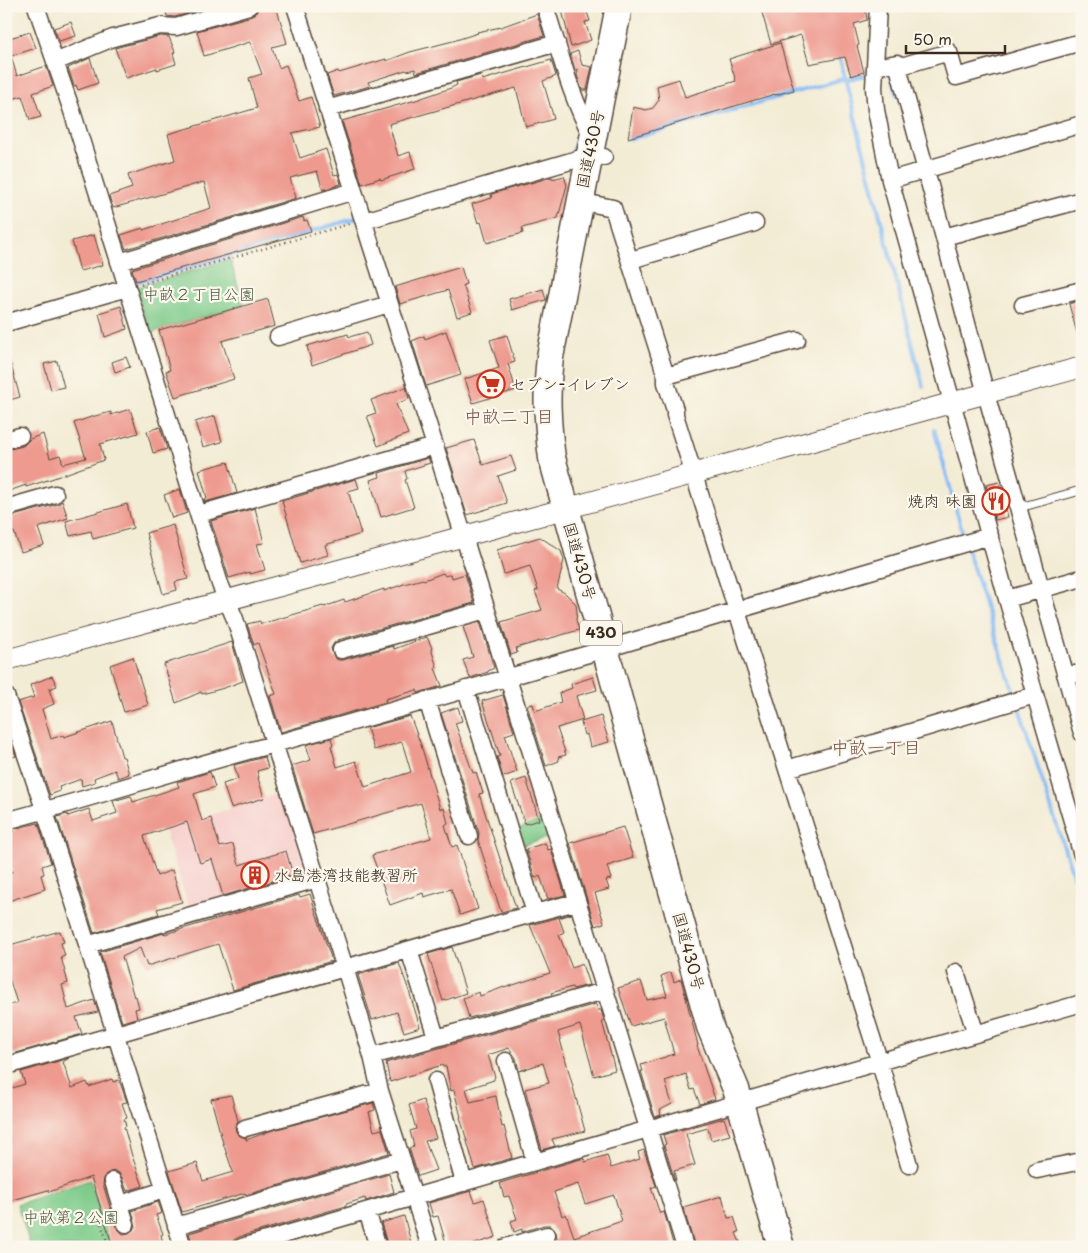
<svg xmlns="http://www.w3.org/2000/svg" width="1088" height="1253" font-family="'Playpen Sans','Klee One',sans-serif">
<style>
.built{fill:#f7d0cd}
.green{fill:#7bca89;stroke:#5b7a54}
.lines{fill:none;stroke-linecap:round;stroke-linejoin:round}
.stream{stroke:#86bbf5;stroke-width:4}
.building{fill:#ee9a8f;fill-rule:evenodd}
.service-casing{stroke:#574739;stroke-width:10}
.minor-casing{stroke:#574739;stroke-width:19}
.tertiary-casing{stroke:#574739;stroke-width:22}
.trunk-casing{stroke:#574739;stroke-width:29}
.path{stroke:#574739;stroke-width:2.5;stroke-dasharray:1 4;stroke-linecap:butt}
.service{stroke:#fff;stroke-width:8}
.minor{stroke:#fff;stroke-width:16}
.tertiary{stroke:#fff;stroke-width:20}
.trunk{stroke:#fff;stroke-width:26}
.labels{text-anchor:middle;stroke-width:4.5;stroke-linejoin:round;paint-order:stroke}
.shield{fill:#fbf7ec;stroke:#75685c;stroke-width:1}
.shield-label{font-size:15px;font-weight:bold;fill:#3b2a1e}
.street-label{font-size:16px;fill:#3b2a1e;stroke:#fbf7ec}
.park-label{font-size:16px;fill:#4e5a3e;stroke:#fbf7ec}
.poi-label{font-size:16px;fill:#3b2a1e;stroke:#fbf7ec;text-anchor:start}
.neighbourhood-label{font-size:18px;fill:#7a5146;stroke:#fbf7ec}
</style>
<rect width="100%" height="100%" fill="#fbf7ec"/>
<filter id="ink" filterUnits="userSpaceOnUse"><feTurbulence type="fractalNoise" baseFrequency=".02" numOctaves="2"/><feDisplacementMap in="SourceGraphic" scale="10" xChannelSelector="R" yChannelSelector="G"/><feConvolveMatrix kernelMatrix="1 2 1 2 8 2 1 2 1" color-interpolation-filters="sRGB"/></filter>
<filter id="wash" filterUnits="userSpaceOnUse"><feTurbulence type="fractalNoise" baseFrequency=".0096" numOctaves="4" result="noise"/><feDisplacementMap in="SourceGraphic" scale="20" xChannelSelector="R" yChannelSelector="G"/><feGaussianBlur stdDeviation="1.12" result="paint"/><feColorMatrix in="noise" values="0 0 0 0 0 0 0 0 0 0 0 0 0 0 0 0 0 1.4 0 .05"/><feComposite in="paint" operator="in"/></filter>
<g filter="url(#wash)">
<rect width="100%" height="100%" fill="#f3ecd5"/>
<path class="built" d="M282,792L308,876L190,911L164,830Z"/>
<path class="green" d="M230,259L244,305L150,333L135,288Z
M543,820L549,837L523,845L518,829Z
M90,1180L111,1247H31L17,1204Z"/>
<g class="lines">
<path class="stream" d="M839,54L923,386
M891,73L897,95
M846,80L865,75
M630,139L846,78
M572,156L578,133
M134,283L357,218
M934,429L964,538
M967,549L1015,696
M1018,705L1082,903
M1076,735L1082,754"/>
</g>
<g id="blocks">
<path class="building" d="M164,6H212L175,17L167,16Z
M259,6H276L287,43L272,47L279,68L286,65L299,101L311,97L320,127L292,133L300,158L326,149L334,175L338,174L341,184L323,190L317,171L290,178L296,198L126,249L121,235L143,228V230L211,208L204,182L113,208L109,196L132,188L128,175L175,160L168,134L257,108L249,78L262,74L250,42L204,56L197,31L252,16L256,13Z
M561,6H585L590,21L585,22L591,40L571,47Z
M760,6H865L867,20L854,24L859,45L857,46L864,72L851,76L845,57L809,64L801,35L771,44Z
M537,14L544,36L416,73L415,69L407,71L406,70L368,82L370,86L334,96L327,75L338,71L339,73L386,59V61L410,52L453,41L478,33L477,32L501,27Z
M71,22L76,36L59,41L54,28Z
M30,32L36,48L11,56L17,76L46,66L53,86L33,93L41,117L30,120L22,96L6,101V39Z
M161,36L169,37L175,52L173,53L176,64L157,70V68L126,78L115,48Z
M780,43L794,90L775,95V94L628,138L633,107L646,110L653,108L659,100L657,86L679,79L685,97L736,81L729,59Z
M578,51L582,65L592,67L587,90H582L577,75L578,69L575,70L570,54Z
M90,58L98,83L78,90L76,85L74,86L68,68Z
M551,60L556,76L543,81L554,119L526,127L516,88L389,124L398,156L410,152L415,169L381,180L380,178L362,184L342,121L416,100L451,88L457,85L456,82L481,75L482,80Z
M564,176L567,185L558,218L522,228L523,233L487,243L481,222L478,223L472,204L492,198L491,194L552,177L553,179Z
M303,217L304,221L307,220L311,231L136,281L132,269Z
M94,235L103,265L80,271L72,241Z
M461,267L466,284L463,285L472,312L457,317L448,290L400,304L395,287Z
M543,289L546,300L512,310L509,299Z
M268,299L275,326L222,341L234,379L175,397L166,371L170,370L159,330Z
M1082,300V337H1078L1069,304Z
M121,306L127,329L105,337L99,313Z
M446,331L461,375L426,386L412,341L424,336L425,339Z
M367,332L371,345L312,365L307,346L348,334L349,337Z
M507,335L515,362L508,364L516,390L473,403L465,379L499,368L490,340Z
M126,357L130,367L115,372L112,362Z
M9,358L20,397L6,401V359Z
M57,361L64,387L51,390L44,364Z
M406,387L409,399L396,404L408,434L378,446L367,416L376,413L371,400Z
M130,409L138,433L100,444L104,460L51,479L26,487V485L6,492V450L23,446L30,439L43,434L50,458L60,455L63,464L86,458L74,423L91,417L111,412V415Z
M215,416L222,442L203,447L195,422Z
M160,427L167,449L153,453L147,431Z
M474,440L483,465L511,456L516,470L498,476L507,503L467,515L446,448Z
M428,458L430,463L405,471L407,479L405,480L414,507L381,517L370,480L380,477L379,473Z
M228,462L237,493L205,502L204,499L207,498L199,470Z
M356,479L359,488L348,491L361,534L325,545L328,555L300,563L282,501Z
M999,482L1008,517L995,520L986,485Z
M180,489L187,513L172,518L164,495Z
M62,501L68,518L38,528L44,545L21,552L14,532H6V518L58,504Z
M127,504L133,528L93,539L91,531L70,536L66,521Z
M255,508L264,543L257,544L265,570L250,574V572L229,578L211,521Z
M173,525L188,579L175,582L177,590L163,594L146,533Z
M540,537L561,551L564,560L557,589L565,593L576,604L577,612L576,620L579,630L516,648L517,653L511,655L501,622L542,610L535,591L538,590L530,566L504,574L497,550Z
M443,573L445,576L451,574L452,578L465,574L474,603L338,640L334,643L331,648L334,657L338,660H343L393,646L394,649L427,637L432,648L431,649L437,667L435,668L442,686L418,693L417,690L385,699L386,702L281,732L270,696L276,694L258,643L254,645L247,624L260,621L261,624L323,606L324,607L344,600L345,602L384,589V591L404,584L423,579L424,580Z
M480,622L494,668L488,671V672L470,678L463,660L473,657L463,627Z
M232,642L243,681L224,688L202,694L201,692L176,703L164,664Z
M133,657L148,705L124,712L110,665Z
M52,676L57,686L49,689L54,704L42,709L51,739L63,735L64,737L112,721L122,757H124L129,774L118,778L115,770L94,778L95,782L82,786L81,779L59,787L60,791L50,795L18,702L34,697L30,685Z
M593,677L597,690L576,696L583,720L557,728L566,755L558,757L559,761L546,766L527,705L533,704L535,711L561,702L559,693L572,688L571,684Z
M503,695L514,732L505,735L517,772L503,777L497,757L500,756L482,701Z
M458,707L462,721L455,723L473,773L476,772L483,793L479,794L516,908L501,912L478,840L479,833L441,713Z
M410,716L421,745L440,809L444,808L448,823L445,825L452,847L457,845L478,909L460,915L451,889L424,897L423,893L390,905L372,855L431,838L421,803L313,834L292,766L311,760L306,745L331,738L333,745L331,746L337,767L356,761L365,787L411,772L402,742L374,750L367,728Z
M601,716L609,742L590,747L587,734L584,735L581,722Z
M6,728L16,756L6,759Z
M265,757L268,768L257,771L259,778H258L264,798L231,808L223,784L238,779L234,765Z
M210,772L215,787L194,794L202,821L211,818L220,847L233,844L239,865L286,851L293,875L223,896L212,859L200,863L187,822L144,836L157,876L172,870L182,902L157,909L159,914L94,933L57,817L67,814L68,816L89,809L93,821L117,813L113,801L131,796L133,802L179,787L177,782Z
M526,778L539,820L525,824L511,783Z
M38,823L51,863L42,866L44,874L41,875L45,889L8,901L6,894V874L12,872L6,853V837L12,836L11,832L14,831L13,829Z
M623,827L633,858L607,866L611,879L606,880L609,889L595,893L604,923L595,926L570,843Z
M545,843L548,850L551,849L565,895L548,899L540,876L535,878L526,849Z
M310,894L332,961L233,990L218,944L147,966L140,948L122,957L134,997L136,996L139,1008L135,1009L137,1018L122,1022L100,952L164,933L165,934L299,895L300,897Z
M571,914L559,918L564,932L559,935L572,968L582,964L589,985L573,989L572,987L551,993L552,995L469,1018L463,998L479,992L480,996L504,987V988L550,973L530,925Z
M60,931L64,942L61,943L65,956L61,957L68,983L62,985L68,1009L94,1000L98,1012L76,1017L82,1034L6,1056V1006L17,1003L6,969V946Z
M452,947L466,993L443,1001L428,954Z
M399,963L409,991L420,1027L404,1032L397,1012L372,1020L358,975Z
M671,972L674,982L681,979L698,1045L697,1046L715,1099L700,1104L694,1089L691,1090L686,1074L665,1081L672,1104L660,1110L661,1115L655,1117L641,1071H643L641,1065L674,1054L664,1017L631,1026L618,988L641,981L647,1000L667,996L661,976Z
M596,1004L598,1010H601L604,1020L602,1021L615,1070L594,1076L580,1025L558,1032L585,1131L552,1139L555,1146L542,1150L525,1089L549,1083L543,1063L519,1071L516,1058L509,1048L488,1055L495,1077L494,1078V1080L466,1089L470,1102L496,1096L502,1127L504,1126L512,1158L475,1169L460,1117H461L454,1090L451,1091L446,1066L443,1067L442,1065L390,1082L386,1063L389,1062Z
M69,1058L63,1062L72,1088L87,1082L89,1087L112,1079L113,1082L119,1080L127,1102L122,1103L127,1118L124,1119L126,1126L124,1127L132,1156L143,1186L127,1191L122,1178L119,1173L115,1171L110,1172L105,1175L103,1184L116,1227L123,1234L129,1233L136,1227L132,1211L158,1202L162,1213L156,1215L163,1234L161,1235L164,1247H113L91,1177L49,1192L48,1190L6,1202V1090L25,1084L21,1072Z
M231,1095L238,1121L235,1126L236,1131L238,1135L246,1138V1140L270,1131L373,1103L375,1110L369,1112L374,1131L382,1129L389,1153L246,1195L245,1193L182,1212L169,1171L197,1163L203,1181L233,1172L223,1143L211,1099Z
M423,1100L436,1138L425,1141L436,1170L418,1176L409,1148L414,1146L410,1131L416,1129L409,1105Z
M724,1118L730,1135L711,1140L708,1128L686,1134L695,1165L674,1171L676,1180L675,1181L664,1145L666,1144L663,1135Z
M644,1150L656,1186L651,1188L659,1211L660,1213L664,1212L674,1247H542L554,1242L557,1238L556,1232L550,1225H544L522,1232V1229L514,1232L511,1221L517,1219L509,1196L504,1197L500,1183L584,1158L585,1162L607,1155L611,1168L640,1159L638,1152ZM578,1184L585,1204L614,1195L622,1221L574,1237L566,1214L562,1216L554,1192Z
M389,1174L394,1192L366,1201L365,1198L346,1204V1206L239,1237L234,1240L232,1247H193L189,1233Z
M471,1191L475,1202L484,1199L496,1237L466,1247H447L438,1216L433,1217L429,1203Z
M722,1196L728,1218L734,1217L739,1232L736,1233L742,1247H695L683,1207Z
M404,1216L412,1247H388L381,1223Z"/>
</g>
</g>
<g filter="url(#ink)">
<use href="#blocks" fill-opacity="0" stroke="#574739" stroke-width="1"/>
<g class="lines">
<g class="service-casing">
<path id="service" d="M1018,508L1082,490"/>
</g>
<g class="minor-casing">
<path id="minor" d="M36,6L72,111L220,584L235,619L345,968L372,1056L380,1091L430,1247
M295,6L464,537L685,1247
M545,6C559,49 571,99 593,138
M878,6L874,88L876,110L890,180L1007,599L1082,855
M55,62L113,38L160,26L176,27L249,6
M875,67L897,63L986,394L1082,733
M898,67L949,52L956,77L1074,44
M327,109L557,43
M890,180L1082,124
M579,201L613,208L666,376V383L675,410V415L880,1063L909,1165
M364,221L588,156L604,157
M944,237L1082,200
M631,260L755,223
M119,262L354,191
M1023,305L1082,290
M6,323L127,288
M278,337L389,304
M666,376L797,340
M6,440L20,436
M6,508L55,494
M199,514L435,446
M1007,599L1082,578
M341,650L486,610
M1065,674H1082
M466,689L535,913
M6,696L47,818L183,1247
M427,700L469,836
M787,769L1035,695
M6,821C92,798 177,770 263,747C507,680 748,606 990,536
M87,945L317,879
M409,950L436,1037
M956,972L976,1034
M372,1056L604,991
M506,1061L535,1162
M6,1066L535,913L576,902
M436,1081L464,1183
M245,1128L380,1091
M1037,1170L1082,1161
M113,1181L126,1224
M120,1204L164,1190
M367,1211L378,1247
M176,1226L401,1160
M242,1247L1082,1003
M506,1247L547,1235"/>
</g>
<g class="tertiary-casing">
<path id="tertiary" d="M6,660L616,495L1082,367"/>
</g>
<g class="trunk-casing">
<path id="trunk" d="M619,6L550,357C546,394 547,421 552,458L710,1027L736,1089L781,1247"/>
</g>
<path class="path" d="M141,284L349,224
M101,1224L109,1247"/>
<use href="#service" class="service"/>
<use href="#minor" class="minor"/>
<use href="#tertiary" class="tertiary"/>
<use href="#trunk" class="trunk"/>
</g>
</g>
<defs>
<g id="supermarket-ring" transform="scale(1.4375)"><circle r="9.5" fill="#fbf7ec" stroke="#c8321e" stroke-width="1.5"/><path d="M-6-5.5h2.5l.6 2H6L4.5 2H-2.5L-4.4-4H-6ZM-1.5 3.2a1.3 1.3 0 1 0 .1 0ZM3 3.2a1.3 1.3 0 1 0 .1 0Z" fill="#c8321e"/></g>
<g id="restaurant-ring" transform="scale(1.4375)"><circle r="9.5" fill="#fbf7ec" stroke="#c8321e" stroke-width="1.5"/><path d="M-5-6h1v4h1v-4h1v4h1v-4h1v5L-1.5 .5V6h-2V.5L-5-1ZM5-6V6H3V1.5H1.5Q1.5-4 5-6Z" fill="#c8321e"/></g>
<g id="building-ring" transform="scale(1.4375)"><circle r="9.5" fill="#fbf7ec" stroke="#c8321e" stroke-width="1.5"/><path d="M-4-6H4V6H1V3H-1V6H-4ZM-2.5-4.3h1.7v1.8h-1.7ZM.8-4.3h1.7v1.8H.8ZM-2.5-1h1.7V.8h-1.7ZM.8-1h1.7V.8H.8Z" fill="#c8321e"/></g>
</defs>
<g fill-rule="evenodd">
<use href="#supermarket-ring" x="491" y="384"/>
<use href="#restaurant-ring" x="996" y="501"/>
<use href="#building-ring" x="255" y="875"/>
</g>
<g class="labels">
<rect class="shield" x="580" y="620.5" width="42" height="25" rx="4"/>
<g class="shield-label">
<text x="601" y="638">430</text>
</g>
<g class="street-label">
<text transform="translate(590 149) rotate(-78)" y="6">国道430号</text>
<text transform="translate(580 561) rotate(74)" y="6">国道430号</text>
<text transform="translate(689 951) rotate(75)" y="6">国道430号</text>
</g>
<g class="park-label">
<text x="199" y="300">中畝２丁目公園</text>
<text x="71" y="1223">中畝第２公園</text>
</g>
<g class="poi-label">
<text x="510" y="390">セブン-イレブン</text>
<text x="977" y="507" text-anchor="end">焼肉 味園</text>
<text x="274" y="881">水島港湾技能教習所</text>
</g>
<g class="neighbourhood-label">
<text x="509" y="423">中畝二丁目</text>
<text x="876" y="754">中畝一丁目</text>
</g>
</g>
<rect width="1088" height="1253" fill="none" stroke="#fbf7ec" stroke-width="25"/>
<path d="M906 45v8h99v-8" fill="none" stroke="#3b2a1e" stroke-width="2.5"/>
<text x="913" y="45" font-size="15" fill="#3b2a1e" stroke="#fbf7ec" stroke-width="4" paint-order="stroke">50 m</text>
</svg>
